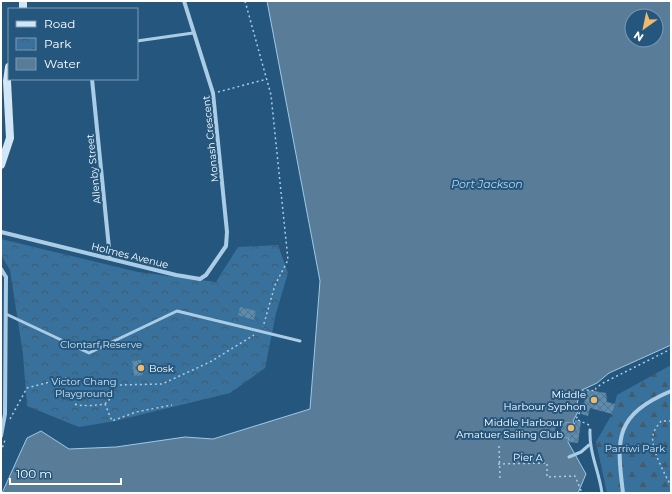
<svg xmlns="http://www.w3.org/2000/svg" width="672" height="494" font-family="Montserrat,sans-serif">
<style>
.forest{fill:url(#forest-firs)}
.park{fill:url(#park-crowns)}
.water{fill:#597d98;stroke:#9ec9e6;fill-rule:evenodd}
.pier{fill:#25577e}
.building{fill:url(#building-cross-hatch)}
.lines{fill:none;stroke-linecap:round;stroke-linejoin:round}
.path{stroke:#aacce5;stroke-width:1.5;stroke-dasharray:2 3;stroke-linecap:butt}
.lane{stroke:#aacce5;stroke-width:3}
.street{stroke:#aacce5;stroke-width:4}
.secondary{stroke:#d3e6f5;stroke-width:8}
.poi-dot{fill:#efb96e;stroke:#25577e;stroke-width:1.5}
.labels{text-anchor:middle;stroke-width:4;stroke-linejoin:round;paint-order:stroke}
.street-label{font-size:10px;fill:#fff;stroke:#25577e}
.park-label{font-size:10px;fill:#cde4f4;stroke:#25577e}
.poi-label{font-size:10px;fill:#fff;stroke:#25577e;text-anchor:end}
.water-label{font-size:11px;font-style:italic;fill:#b5d6ed;stroke:#25577e}
</style>
<defs>
<pattern id="forest-firs" width="22" height="20" patternUnits="userSpaceOnUse"><rect width="22" height="20" fill="#38719b"/><path d="M5 1l3.5 6h-7zM16 11l3.5 6h-7z" fill="#445b6c"/></pattern>
<pattern id="park-crowns" width="20" height="18" patternUnits="userSpaceOnUse"><rect width="20" height="18" fill="#38719b"/><path d="M2 6a3 3 0 1 1 6 0M12 15a3 3 0 1 1 6 0" fill="none" stroke="#445b6c"/></pattern>
<pattern id="building-cross-hatch" width="8" height="8" patternUnits="userSpaceOnUse"><rect width="8" height="8" fill="#5d8cae"/><path d="M0 0l8 8M0 8l8-8" fill="none" stroke="#567287"/></pattern>
</defs>
<rect width="100%" height="100%" fill="#25577e"/>
<path class="forest" d="M671,365V493H607L596,442L612,414L617,395Z"/>
<path class="park" d="M1,239L138,272L216,282L238,247L278,245L288,273L276,313L265,368L230,393L115,421L79,427L27,406L23,354L10,270L1,255Z"/>
<path class="water" d="M267,1H671V345L609,373L597,383L582,390L585,392L583,396H579L577,404L581,406L573,421L575,424L563,422L560,437L569,438L568,442L586,474L578,493H2L27,438L41,431L69,449L116,447L185,437L213,439L310,409L320,281ZM632,16H656V40H632Z"/>
<path class="pier" d="M557,421L563,422L561,433L555,432Z"/>
<path class="building" d="M240,307L256,311L254,320L238,315Z
M141,360L143,375L134,376L132,361Z
M588,390L606,393L607,402L615,404L612,414L590,408L588,416L581,414Z
M575,420L581,421L578,443L568,442L569,438L560,437L563,422L575,424Z"/>
<g class="lines">
<path class="path" d="M245,1L271,95L288,260L275,285L263,327
M218,92L267,79
M75,404C81,407 98,405 105,404L112,421L136,412L172,405
M105,404L113,396L112,384
M10,419L27,388L65,378L117,385L162,384L210,362L254,335
M671,421H661C658,425 654,430 653,435C650,448 665,474 671,486
M589,425L576,419L581,410L587,390L595,391L596,388L603,383L671,349
M499,446L500,479
M1,452L5,440
M498,464L547,463V477L575,476L582,493"/>
<path class="lane" d="M137,41L193,33
M6,314L89,353L177,311L300,341
M590,430C589,453 599,471 602,493
M569,457L581,452L589,445"/>
<path class="street" d="M92,79L110,258
M1,232L176,275L200,279L206,275L226,246L227,232L213,93L184,1
M1,269L6,277L5,414L1,436
M623,493C616,437 615,415 671,391"/>
<path class="secondary" d="M23,1V9
M1,165L10,138L7,81L9,67"/>
</g>
<g class="poi-dot">
<circle cx="141" cy="368" r="4"/>
<circle cx="594" cy="400" r="4"/>
<circle cx="571" cy="428" r="4"/>
</g>
<g class="labels">
<g class="street-label">
<text transform="translate(210 139) rotate(-96)" y="4">Monash Crescent</text>
<text transform="translate(93 169) rotate(-96)" y="4">Allenby Street</text>
<text transform="translate(130 255) rotate(14)" y="4">Holmes Avenue</text>
<text transform="translate(528 457) rotate(1)" y="4">Pier A</text>
</g>
<g class="park-label">
<text x="101" y="348">Clontarf Reserve</text>
<text x="84" y="385">Victor Chang<tspan x="84" dy="12">Playground</tspan></text>
<text x="635" y="452">Parriwi Park</text>
</g>
<g class="poi-label">
<text x="149" y="372" text-anchor="start">Bosk</text>
<text x="586" y="398">Middle<tspan x="586" dy="12">Harbour Syphon</tspan></text>
<text x="563" y="426">Middle Harbour<tspan x="563" dy="12">Amatuer Sailing Club</tspan></text>
</g>
<g class="water-label">
<text x="487" y="188">Port Jackson</text>
</g>
</g>
<rect width="672" height="494" fill="none" stroke="#ffffff" stroke-width="4"/>
<rect x="8" y="8" width="130" height="72" fill="#25577e" stroke="#7c9ab2"/>
<rect x="16" y="21" width="20" height="6" fill="#d3e6f5" stroke="#7c9ab2"/>
<text x="44" y="28" font-size="12" fill="#ffffff">Road</text>
<rect x="16" y="38" width="20" height="12" fill="url(#park-crowns)" stroke="#7c9ab2"/>
<text x="44" y="48" font-size="12" fill="#ffffff">Park</text>
<rect x="16" y="58" width="20" height="12" fill="#597d98" stroke="#7c9ab2"/>
<text x="44" y="68" font-size="12" fill="#ffffff">Water</text>
<g transform="translate(644 28) rotate(213)"><circle r="19" fill="#25577e" stroke="#7c9ab2"/>
<path d="M0-3L7 15L0 10L-7 15Z" fill="#efb96e"/>
<text y="-6" font-size="11" font-weight="bold" text-anchor="middle" fill="#ffffff">N</text>
</g>
<path d="M10 478v6h111v-6" fill="none" stroke="#ffffff" stroke-width="2"/>
<text x="16" y="478" font-size="12" fill="#ffffff" stroke="#25577e" stroke-width="3" paint-order="stroke">100 m</text>
</svg>
